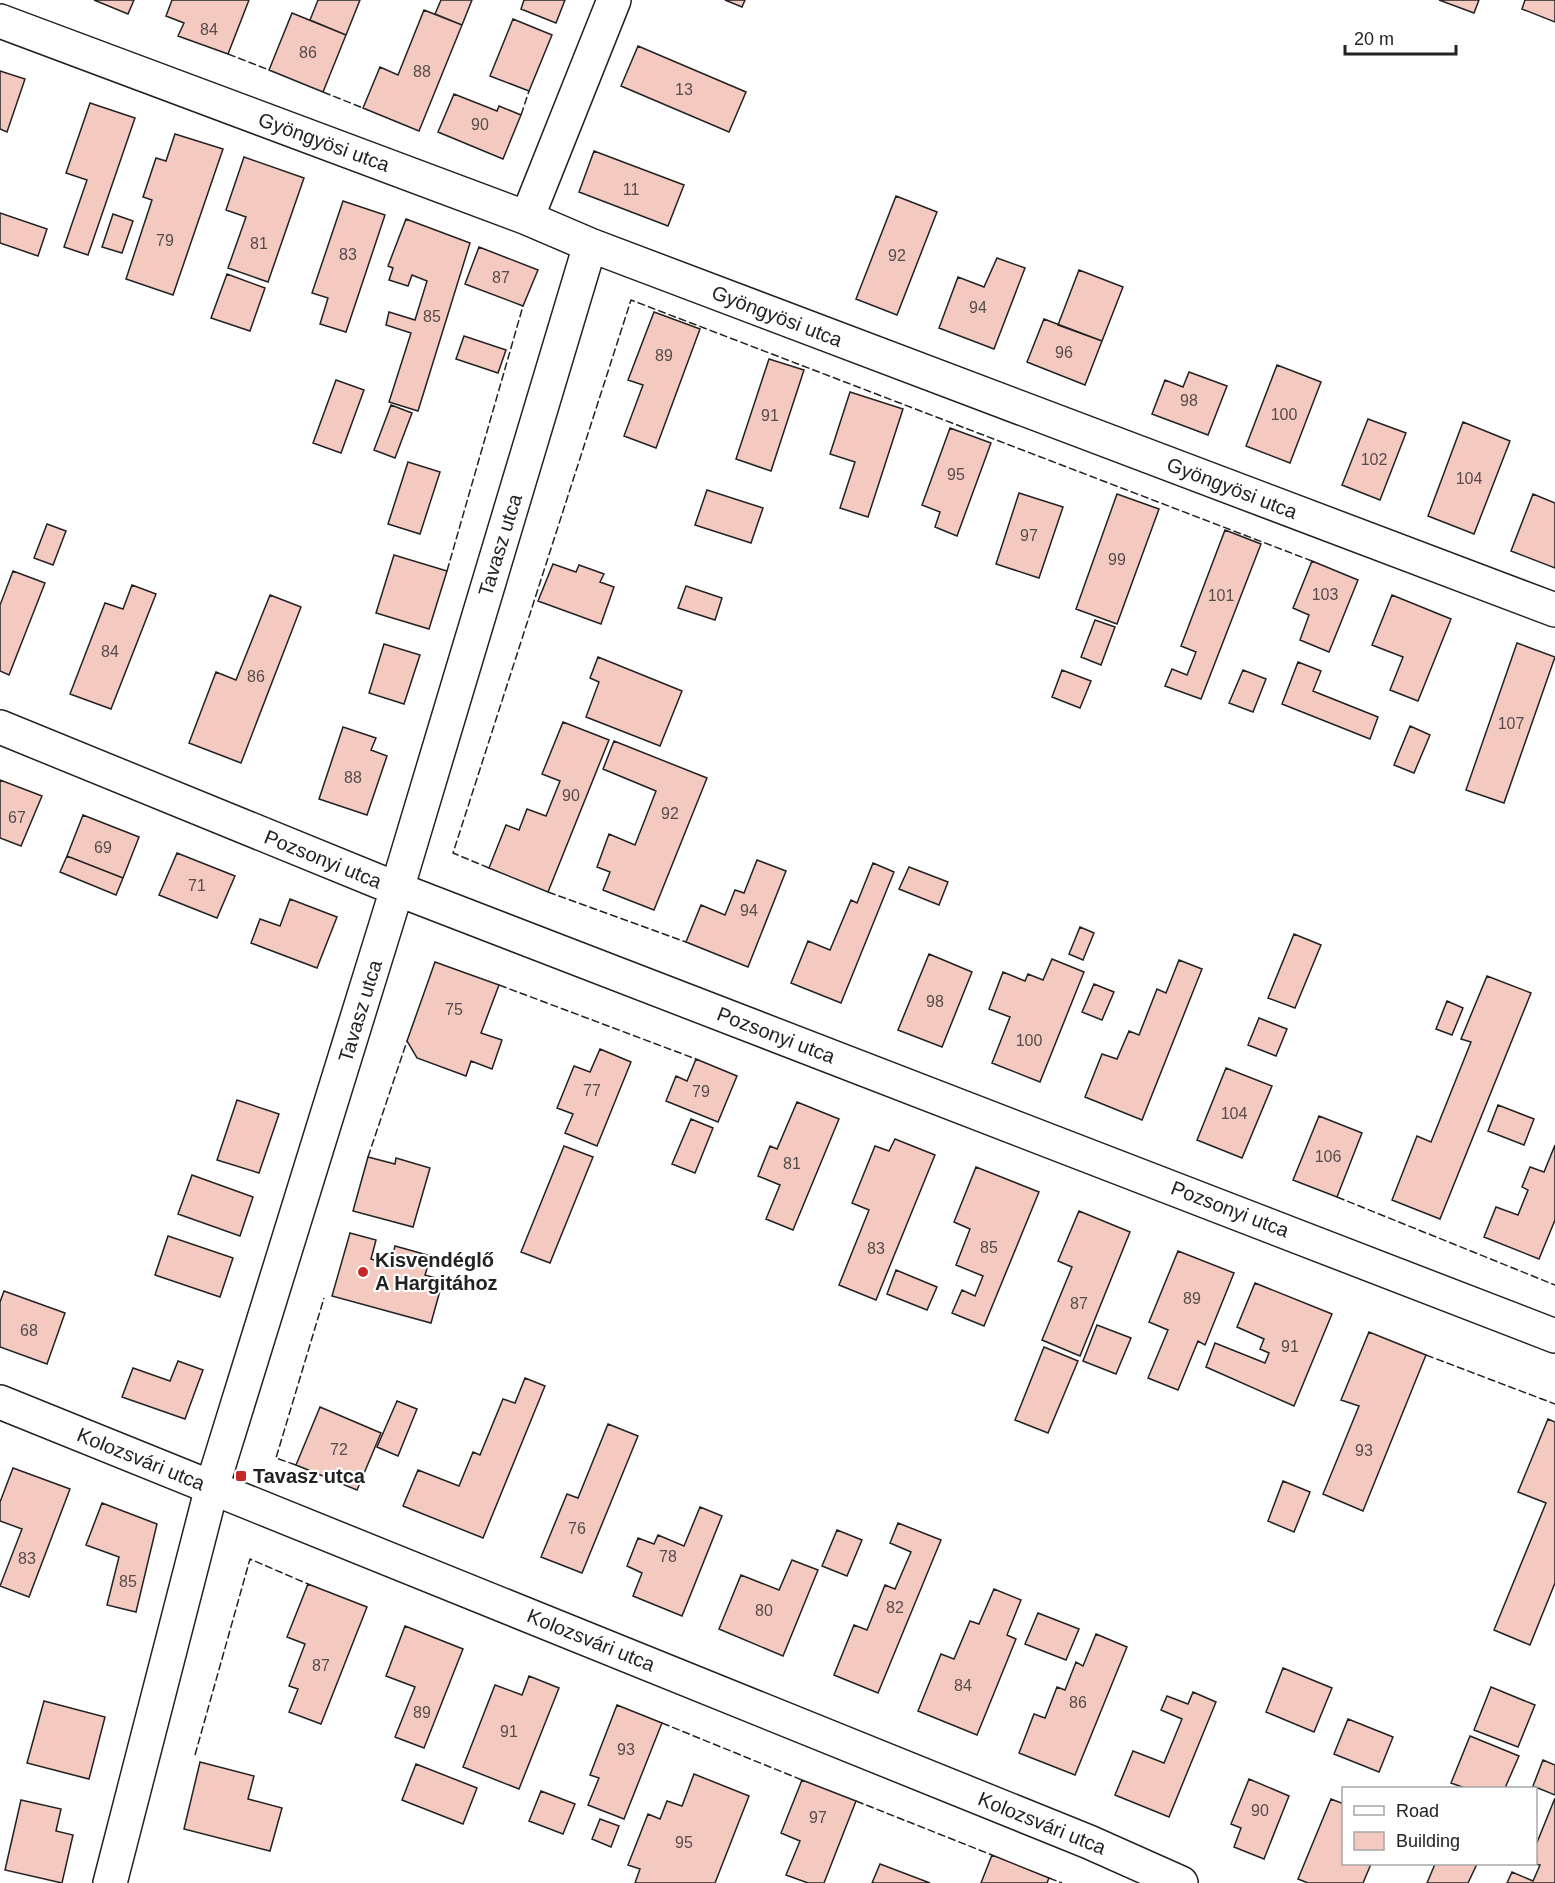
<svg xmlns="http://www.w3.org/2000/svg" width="1555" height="1883" font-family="Arial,sans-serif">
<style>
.building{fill:#f3c9c0;stroke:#222;stroke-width:1.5}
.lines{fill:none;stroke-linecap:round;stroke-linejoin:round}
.street-casing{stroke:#222;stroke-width:36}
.secondary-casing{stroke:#222;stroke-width:36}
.street{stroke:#fff;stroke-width:33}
.secondary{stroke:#fff;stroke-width:33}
.fence{stroke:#222;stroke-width:1.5;stroke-dasharray:8 3;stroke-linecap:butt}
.poi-dot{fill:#c62828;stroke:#fff;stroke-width:2}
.labels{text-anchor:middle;stroke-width:4.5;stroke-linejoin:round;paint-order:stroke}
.number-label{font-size:16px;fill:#564c4a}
.street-label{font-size:20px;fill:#222;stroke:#fff}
.poi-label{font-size:20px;font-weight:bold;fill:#222;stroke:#fff;text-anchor:start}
</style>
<rect width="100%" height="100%" fill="#fff"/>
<path class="building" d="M94,0H134L128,14Z
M172,0H249L228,54L178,36L184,23L166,16Z
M318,0H360L346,35L310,20Z
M441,0H472L462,25L435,14Z
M524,0H565L556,23L521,9Z
M725,0H745L742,7Z
M1439,0H1479L1474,13Z
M1525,0H1555V22L1522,9Z
M424,10L462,25L419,131L363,108L380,67L398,75Z
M292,13L346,35L323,92L269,70Z
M513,19L552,35L529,91L490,76Z
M638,46L746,92L729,132L621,86Z
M0,71L25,79L7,132L0,129Z
M454,94L497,111L499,106L521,115L503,159L438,132Z
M90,103L135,118L88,255L64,247L87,180L66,173Z
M175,134L223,149L173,295L126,279L152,200L143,197L156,158L166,161Z
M594,151L684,185L668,226L579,192Z
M244,157L304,178L268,282L228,268L246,217L226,210Z
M896,196L937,212L897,315L856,299Z
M343,201L385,215L346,332L320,324L328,298L312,293Z
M0,213L47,229L38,256L0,243Z
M113,214L133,221L122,253L102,247Z
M406,219L470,243L418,411L389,402L411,333L386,325L389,312L415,320L427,281L412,275L408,286L389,280L393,268L388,266Z
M479,247L538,270L523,306L465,284Z
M997,258L1025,268L994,349L939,328L958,277L984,287Z
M1079,270L1123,287L1102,341L1058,325Z
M227,274L265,288L250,331L211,318Z
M654,312L700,329L656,448L624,436L643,385L628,380Z
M1044,319L1102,341L1085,385L1027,362Z
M464,336L506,350L498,373L456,359Z
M769,359L804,370L771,471L736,459Z
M1277,365L1321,382L1290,463L1246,446Z
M1189,372L1227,386L1208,435L1152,414L1165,380L1183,387Z
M336,380L364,390L341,453L313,443Z
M850,392L903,409L868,517L840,508L855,462L830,454Z
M391,405L412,413L395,458L374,450Z
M1368,419L1406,433L1380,500L1342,485Z
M1463,422L1510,441L1474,534L1428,516Z
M950,428L991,443L957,536L935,527L940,512L922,505Z
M408,462L440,472L420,534L388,524Z
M707,490L763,508L751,543L695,525Z
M1019,493L1063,507L1039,578L996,564Z
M1117,494L1159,509L1117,624L1076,609Z
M1533,494L1555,503V568L1511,551Z
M47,524L66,531L53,565L34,558Z
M1225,530L1261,544L1201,699L1165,686L1172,669L1187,675L1196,652L1181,646Z
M394,555L447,571L429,629L376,613Z
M1312,561L1358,580L1329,652L1300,640L1309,615L1293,608Z
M553,564L576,572L579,565L604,574L600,582L614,587L601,624L538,601Z
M13,571L45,583L9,675L0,671V605Z
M132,585L156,594L111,709L70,694L105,603L123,609Z
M686,586L722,598L715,620L678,608Z
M270,595L301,607L241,763L189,743L216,672L236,680Z
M1392,595L1451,619L1418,701L1390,690L1403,657L1372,645Z
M1095,620L1115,627L1101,665L1081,657Z
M1517,643L1555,657L1504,803L1466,790Z
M384,644L420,655L404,704L369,693Z
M598,657L682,691L660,746L586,717L599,682L590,678Z
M1298,662L1321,671L1313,691L1378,717L1370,739L1282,704Z
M1062,670L1091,681L1080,708L1052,697Z
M1243,670L1266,679L1253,712L1229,703Z
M563,722L609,740L548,892L489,868L506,825L519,830L527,809L546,816L560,781L542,774Z
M1410,726L1430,735L1414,773L1394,765Z
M343,727L376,738L371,750L387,756L367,815L319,799Z
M614,741L707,778L654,910L603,890L610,872L597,867L609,834L635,845L656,791L603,769Z
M0,780L42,796L21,846L0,838Z
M83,815L139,837L123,878L67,856Z
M177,853L235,876L217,918L159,895Z
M67,856L123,878L116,895L60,872Z
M757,860L786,871L748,967L686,942L701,905L725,915L735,890L744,893Z
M873,863L894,872L841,1003L791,983L808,941L830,950L851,900L857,903Z
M909,867L948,882L939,905L899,889Z
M290,899L337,917L317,968L251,943L260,919L280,926Z
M1080,927L1094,933L1083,960L1069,954Z
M1294,934L1321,945L1295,1008L1268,998Z
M929,954L972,972L942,1047L898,1030Z
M1052,959L1084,972L1040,1082L992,1063L1010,1017L989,1009L1003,972L1025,981L1028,974L1043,980Z
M1179,960L1202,969L1142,1120L1085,1097L1102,1054L1117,1059L1129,1031L1139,1035L1157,989L1166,993Z
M435,962L499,985L481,1033L502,1040L492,1069L471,1061L466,1076L417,1058L407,1041Z
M1487,976L1531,993L1440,1219L1392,1200L1417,1136L1431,1142L1471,1042L1461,1039Z
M1094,984L1114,992L1102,1020L1082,1012Z
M1447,1001L1463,1008L1452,1035L1436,1029Z
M1259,1018L1287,1029L1276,1056L1248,1045Z
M600,1049L631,1062L597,1146L565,1133L573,1114L557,1108L574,1066L590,1072Z
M696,1059L737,1076L718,1122L666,1101L676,1076L687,1081Z
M1226,1068L1272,1086L1242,1158L1197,1140Z
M237,1100L279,1114L259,1173L217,1160Z
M797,1102L839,1119L793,1230L766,1219L780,1185L758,1176L770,1146L777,1149Z
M1498,1105L1534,1119L1524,1145L1488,1131Z
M1319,1116L1362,1133L1337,1197L1293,1180Z
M691,1119L713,1128L695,1173L672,1164Z
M895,1139L935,1155L876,1300L839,1285L869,1210L852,1203L875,1146L889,1151Z
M1555,1145V1220L1539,1259L1484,1237L1496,1207L1518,1215L1528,1190L1522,1187L1530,1167L1544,1172Z
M564,1146L593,1157L550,1263L521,1252Z
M368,1157L395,1164L396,1158L430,1168L413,1227L353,1211Z
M976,1167L1039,1192L984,1326L952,1313L962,1290L975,1296L983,1276L956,1265L970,1229L954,1222Z
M192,1175L253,1197L240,1236L178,1214Z
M1079,1211L1130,1232L1080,1356L1042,1340L1072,1267L1058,1261Z
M350,1233L376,1240L371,1259L390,1265L395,1246L431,1256L425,1275L443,1280L431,1323L332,1296Z
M168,1236L233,1258L220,1297L155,1275Z
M1178,1251L1234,1273L1205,1345L1198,1341L1178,1390L1148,1378L1168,1330L1149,1322Z
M896,1270L937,1287L927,1310L887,1294Z
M1255,1283L1332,1314L1294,1406L1206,1367L1215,1343L1265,1363L1269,1353L1260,1349L1264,1339L1237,1327Z
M4,1291L65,1313L47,1364L0,1347V1302Z
M1097,1325L1131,1338L1116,1374L1083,1361Z
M1369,1332L1426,1355L1363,1511L1323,1494L1359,1406L1341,1400Z
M1044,1347L1078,1361L1048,1433L1015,1420Z
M178,1361L203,1370L185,1419L122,1397L133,1368L170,1381Z
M525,1378L545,1386L483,1538L403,1506L418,1470L459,1486L473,1452L480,1455L503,1399L515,1403Z
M397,1401L417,1409L398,1456L377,1447Z
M320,1407L381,1433L357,1490L296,1465Z
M1548,1419L1555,1422V1583L1530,1645L1494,1630L1546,1503L1518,1492Z
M608,1424L638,1436L582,1573L541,1557L567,1494L578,1498Z
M13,1468L70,1489L29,1597L0,1586L22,1529L0,1521V1502Z
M1283,1481L1310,1492L1294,1532L1268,1521Z
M102,1503L157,1524L136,1612L107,1605L119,1557L86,1545Z
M700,1507L722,1516L682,1616L633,1596L642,1573L627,1566L638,1538L654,1544L658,1535L684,1546Z
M898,1523L941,1540L878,1693L834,1675L854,1625L867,1630L885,1585L895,1589L911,1552L890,1543Z
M837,1530L862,1540L847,1576L822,1566Z
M792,1560L818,1570L783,1656L719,1629L741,1575L779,1590Z
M308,1584L367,1607L321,1724L289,1712L298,1689L289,1686L305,1644L287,1637Z
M994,1589L1021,1600L1007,1635L1016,1639L977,1735L918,1711L941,1654L954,1659L970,1621L979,1624Z
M1038,1613L1079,1629L1066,1660L1025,1644Z
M405,1626L463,1649L424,1748L395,1737L415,1687L386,1676Z
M1096,1634L1127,1647L1075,1775L1019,1753L1034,1714L1045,1718L1057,1687L1065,1690L1076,1662L1083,1666Z
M1283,1668L1332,1688L1314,1732L1266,1712Z
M529,1676L559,1688L519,1789L463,1767L495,1685L522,1695Z
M1491,1687L1535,1705L1518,1747L1474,1730Z
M1193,1692L1216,1702L1169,1817L1115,1795L1133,1751L1164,1763L1182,1719L1161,1710L1167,1696L1188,1704Z
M44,1701L105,1717L89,1779L27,1763Z
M617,1705L662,1723L624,1819L588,1805L599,1778L590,1775Z
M1348,1719L1393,1737L1379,1772L1334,1754Z
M1470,1736L1519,1756L1505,1788H1465L1451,1783Z
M1543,1760L1555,1765V1795L1533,1786Z
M200,1762L254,1776L248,1799L282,1808L270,1851L184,1829Z
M416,1764L477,1788L463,1824L402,1800Z
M694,1774L749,1796L715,1883H635L640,1869L628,1865L648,1814L660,1819L667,1801L682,1806Z
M1249,1779L1289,1796L1264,1859L1234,1847L1241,1828L1231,1824Z
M802,1780L856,1801L824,1883H808L786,1875L800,1841L781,1833Z
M541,1791L575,1804L563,1834L529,1821Z
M1555,1798V1883H1507L1512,1872L1533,1881L1540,1865L1535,1864L1536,1845Z
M1331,1799L1344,1804V1864H1371L1363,1883H1308L1298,1879Z
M21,1800L61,1809L56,1831L73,1835L62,1883L5,1870Z
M600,1819L619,1826L611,1847L592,1839Z
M992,1855L1049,1878L1047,1883H981Z
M880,1864L930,1883H872Z
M1435,1864H1477L1468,1883H1427Z"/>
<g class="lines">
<g class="street-casing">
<path id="street" d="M0,21L527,218L590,245L1555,610
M527,218L614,0
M0,727L397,889L1555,1336
M110,1883L212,1487L397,889L590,245"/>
</g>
<g class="secondary-casing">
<path id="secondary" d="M0,1402L1089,1842L1181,1883"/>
</g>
<use href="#street" class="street"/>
<use href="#secondary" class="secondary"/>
<path class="fence" d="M228,54L269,70
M323,92L363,108
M521,115L529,91
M447,571L523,306
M489,868L453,853L631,300L1312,561
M548,892L686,942
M499,985L696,1059
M368,1157L407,1041
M1337,1197L1555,1285
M1426,1355L1555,1404
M296,1465L276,1458L324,1298
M662,1723L802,1780
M195,1755L250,1559L308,1584
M856,1801L992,1855
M1049,1878L1062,1883"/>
</g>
<g class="poi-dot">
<circle cx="363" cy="1272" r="6"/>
<rect x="235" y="1470" width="12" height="12" rx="3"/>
</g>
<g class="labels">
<g class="number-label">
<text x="209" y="35">84</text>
<text x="308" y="58">86</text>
<text x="422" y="77">88</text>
<text x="684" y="95">13</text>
<text x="480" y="130">90</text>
<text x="631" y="195">11</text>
<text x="165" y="246">79</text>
<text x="259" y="249">81</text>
<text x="348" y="260">83</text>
<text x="897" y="261">92</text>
<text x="501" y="283">87</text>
<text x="978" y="313">94</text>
<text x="432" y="322">85</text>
<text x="1064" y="358">96</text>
<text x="664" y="361">89</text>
<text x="1189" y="406">98</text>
<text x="1284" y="420">100</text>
<text x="770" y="421">91</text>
<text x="1374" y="465">102</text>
<text x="956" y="480">95</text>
<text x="1469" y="484">104</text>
<text x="1029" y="541">97</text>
<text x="1117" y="565">99</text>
<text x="1325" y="600">103</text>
<text x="1221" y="601">101</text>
<text x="110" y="657">84</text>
<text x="256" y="682">86</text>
<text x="1511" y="729">107</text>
<text x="353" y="783">88</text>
<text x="571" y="801">90</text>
<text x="670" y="819">92</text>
<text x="17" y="823">67</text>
<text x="103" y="853">69</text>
<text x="197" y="891">71</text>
<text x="749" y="916">94</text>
<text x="935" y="1007">98</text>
<text x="454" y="1015">75</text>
<text x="1029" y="1046">100</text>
<text x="592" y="1096">77</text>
<text x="701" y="1097">79</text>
<text x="1234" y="1119">104</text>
<text x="1328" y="1162">106</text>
<text x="792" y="1169">81</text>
<text x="989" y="1253">85</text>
<text x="876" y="1254">83</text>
<text x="1192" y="1304">89</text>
<text x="1079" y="1309">87</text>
<text x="29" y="1336">68</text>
<text x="1290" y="1352">91</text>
<text x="339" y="1455">72</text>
<text x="1364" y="1456">93</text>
<text x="577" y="1534">76</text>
<text x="668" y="1562">78</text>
<text x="27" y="1564">83</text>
<text x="128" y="1587">85</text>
<text x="895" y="1613">82</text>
<text x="764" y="1616">80</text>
<text x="321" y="1671">87</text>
<text x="963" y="1691">84</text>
<text x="1078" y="1708">86</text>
<text x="422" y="1718">89</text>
<text x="509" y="1737">91</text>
<text x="626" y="1755">93</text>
<text x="1260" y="1816">90</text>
<text x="818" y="1823">97</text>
<text x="684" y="1848">95</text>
</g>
<g class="street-label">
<text transform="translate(324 142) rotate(20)" y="7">Gyöngyösi utca</text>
<text transform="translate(777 316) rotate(21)" y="7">Gyöngyösi utca</text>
<text transform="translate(1232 488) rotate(21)" y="7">Gyöngyösi utca</text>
<text transform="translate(500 545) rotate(-73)" y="7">Tavasz utca</text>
<text transform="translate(323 859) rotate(22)" y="7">Pozsonyi utca</text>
<text transform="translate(360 1011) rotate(-73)" y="7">Tavasz utca</text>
<text transform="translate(776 1035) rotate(21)" y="7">Pozsonyi utca</text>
<text transform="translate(1230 1209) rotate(21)" y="7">Pozsonyi utca</text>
<text transform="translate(141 1459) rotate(22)" y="7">Kolozsvári utca</text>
<text transform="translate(591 1640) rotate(22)" y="7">Kolozsvári utca</text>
<text transform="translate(1042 1823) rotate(22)" y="7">Kolozsvári utca</text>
</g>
<g class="poi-label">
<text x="375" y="1267">Kisvendéglő<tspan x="375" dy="23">A Hargitához</tspan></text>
<text x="253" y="1483">Tavasz utca</text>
</g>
</g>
<rect x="1342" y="1787" width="195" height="78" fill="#ffffff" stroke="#a7a7a7" stroke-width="1.5"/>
<rect x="1354" y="1806" width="30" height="9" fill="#ffffff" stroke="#a7a7a7" stroke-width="1.5"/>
<text x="1396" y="1817" font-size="18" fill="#222222">Road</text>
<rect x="1354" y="1832" width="30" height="18" fill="#f3c9c0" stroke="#a7a7a7" stroke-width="1.5"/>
<text x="1396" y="1847" font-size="18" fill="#222222">Building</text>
<path d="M1345 45v9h111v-9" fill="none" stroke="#222222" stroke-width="3"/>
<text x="1354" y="45" font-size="18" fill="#222222" stroke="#ffffff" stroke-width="4.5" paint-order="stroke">20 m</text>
</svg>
